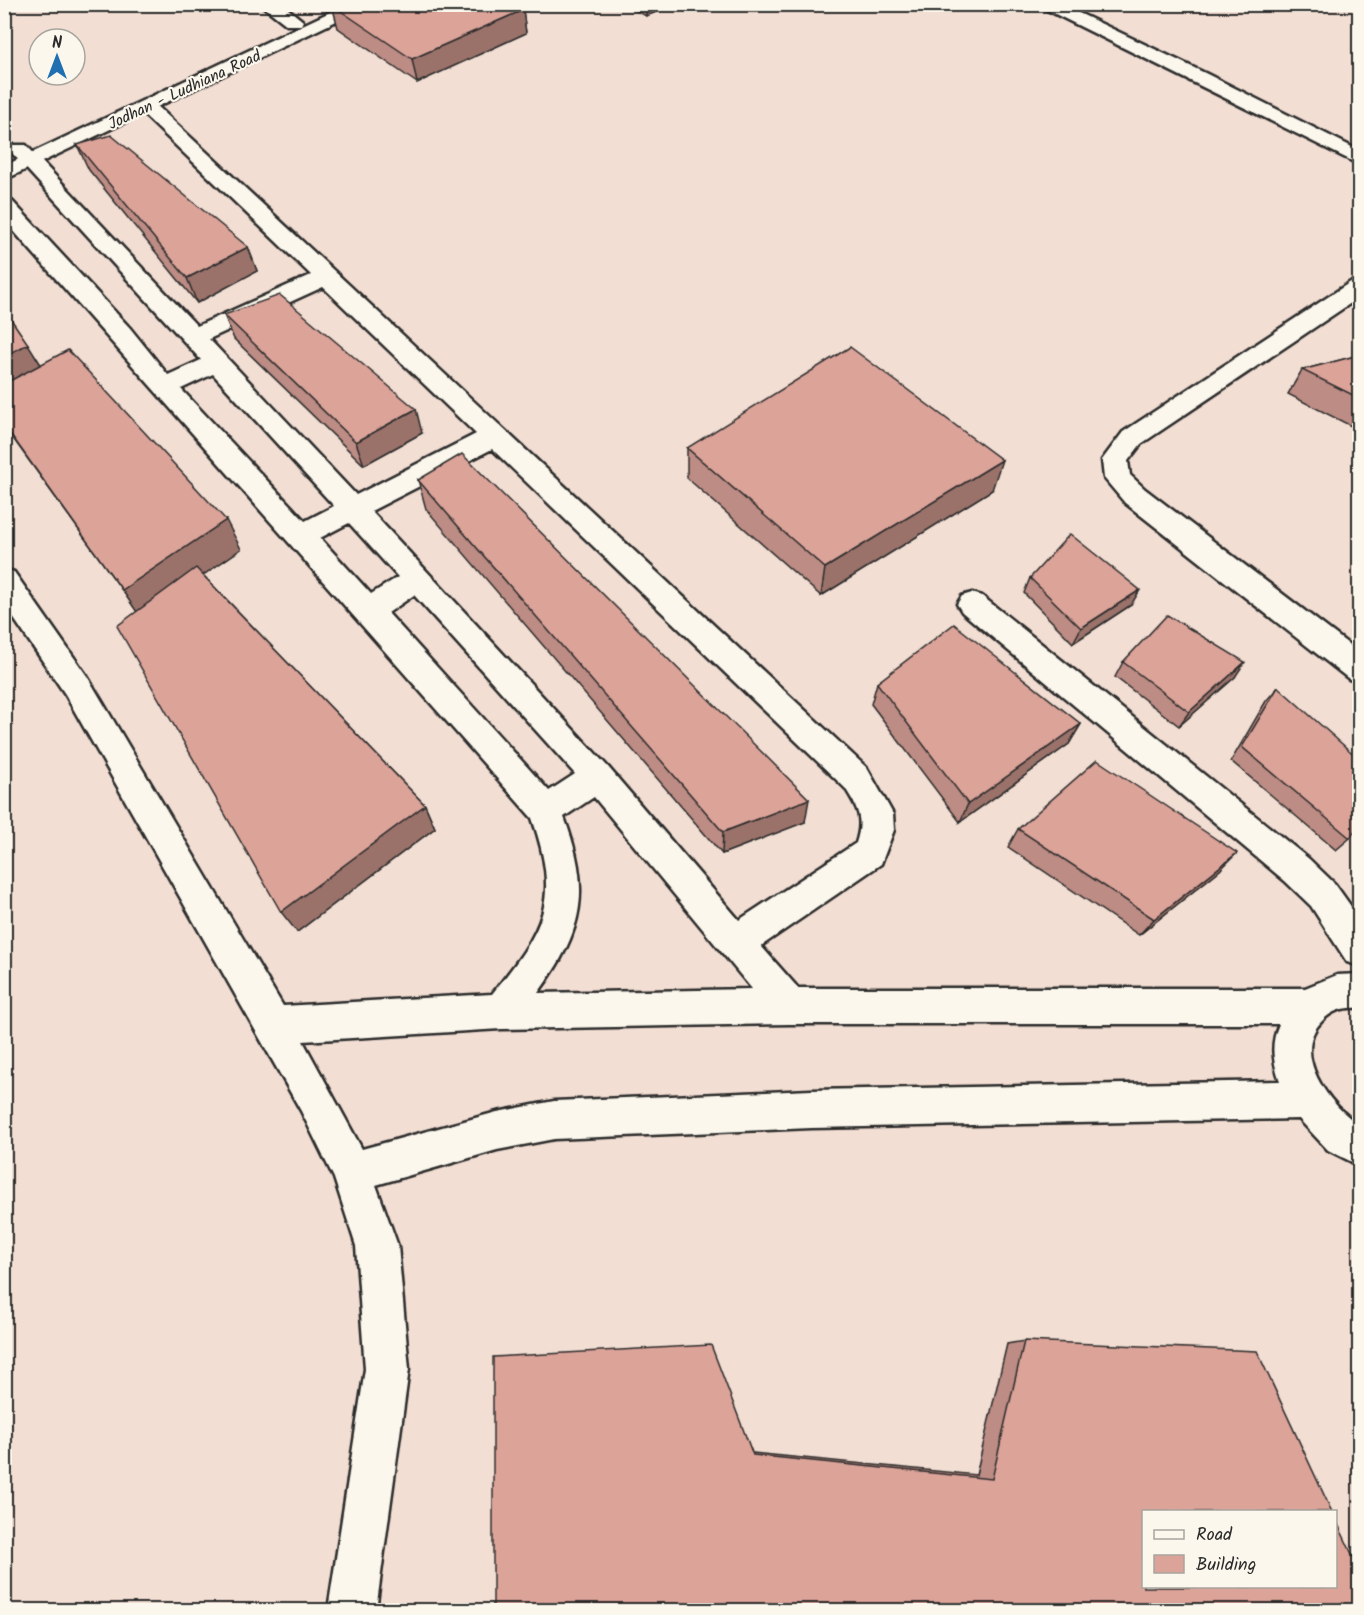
<svg xmlns="http://www.w3.org/2000/svg" width="1364" height="1615" font-family="Kalam,sans-serif">
<style>
.lines{fill:none;stroke-linecap:round;stroke-linejoin:round}
.minor-casing{stroke:#2b2b2b;stroke-width:5}
.tertiary-casing{stroke:#2b2b2b;stroke-width:5}
.minor{fill:#fbf7ec;fill-rule:evenodd}
.tertiary{fill:#fbf7ec;fill-rule:evenodd}
.wall{fill:#bd8c84;stroke:#2b2b2b;stroke-width:1.5}
.shaded-wall{fill:#9a726b;stroke:#2b2b2b;stroke-width:1.5}
.building{fill:#dca399;stroke:#2b2b2b;stroke-width:1.5}
.labels{text-anchor:middle;stroke-width:4.5;stroke-linejoin:round;paint-order:stroke}
.far-street-label{font-size:16px;fill:#2b2b2b;stroke:#fbf7ec}
</style>
<rect width="100%" height="100%" fill="#f2ded3"/>
<filter id="ink" filterUnits="userSpaceOnUse"><feTurbulence type="fractalNoise" baseFrequency=".0167" numOctaves="2"/><feDisplacementMap in="SourceGraphic" scale="12" xChannelSelector="R" yChannelSelector="G"/><feConvolveMatrix kernelMatrix="1 2 1 2 8 2 1 2 1" color-interpolation-filters="sRGB"/></filter>
<g filter="url(#ink)">
<g class="lines">
<g class="minor-casing">
<path id="minor" d="M260,4H282L303,21L301,25H287Z
M1035,4H1060L1207,74L1360,151V165Z
M147,101L154,103L867,768L893,814L894,830L881,864L761,946L798,988H1305L1337,975L1360,974V1008C1343,1007 1333,1010 1322,1021C1290,1053 1329,1106 1360,1125V1166L1328,1150L1299,1119L811,1128L554,1139L497,1150L376,1185L398,1246L409,1369L376,1610H328L365,1369L356,1246L334,1178L301,1111L65,694L4,604V569L14,572L87,676L283,1006L492,994C544,929 561,902 532,818L4,220V200L12,201L130,328L168,375L201,360L12,153L9,149L12,145H26L197,326L311,275L140,111L137,107L140,103ZM323,287L476,434L356,495L209,339ZM213,374L334,506L305,521L181,389ZM492,449L845,788C858,808 864,819 856,843L739,920L608,767L371,511ZM349,523L398,577L371,594L320,538ZM414,595L575,774L549,791L388,613ZM594,797L752,989L538,993C585,930 591,889 564,817ZM789,1024H1279C1270,1044 1273,1061 1280,1081L811,1090L554,1101L497,1112L362,1149L303,1041L501,1029Z
M1360,279V297L1141,444L1128,461L1130,475L1145,489L1360,653V682L1349,679L1125,503L1104,478L1102,460L1123,432L1352,281Z
M972,593L982,596L1309,859L1335,884L1360,919V966L1347,962L1311,906L1285,881L962,612L957,604L962,596Z"/>
</g>
<g class="tertiary-casing">
<path id="tertiary" d="M347,4H372L4,180V166Z"/>
</g>
<use href="#minor" class="minor"/>
<use href="#tertiary" class="tertiary"/>
</g>
<path class="wall" d="M624,4H678L646,16Z
M332,5L523,10L526,33L417,83L338,28Z
M77,145L248,247L257,271L197,303L89,170Z
M4,309L41,365L241,549L203,575L425,805L435,828L297,932L137,611L4,426Z
M224,315L422,433L364,465L234,339Z
M1359,355V430L1288,394L1302,370Z
M687,448L992,490L821,596L687,478Z
M418,480L805,822L722,854L426,509Z
M1030,578L1131,605L1073,643L1024,593Z
M1123,662L1235,677L1179,726L1115,677Z
M877,683L1081,724L1069,744L960,822L871,704Z
M1278,687L1350,838L1336,850L1231,761L1266,701Z
M1018,829L1220,870L1139,935L1008,847Z
M1024,1341L1359,1569L493,1611L753,1453L976,1475L1007,1344Z"/>
<path class="shaded-wall" d="M646,4H678L646,16Z
M523,10L526,33L417,83L412,59Z
M248,247L257,271L197,303L187,278Z
M28,344L43,368L4,388V356Z
M416,409L422,433L364,465L356,442Z
M1002,460L992,490L821,596L825,568Z
M226,520L241,549L141,618L122,590Z
M1140,590L1131,605L1073,643L1081,628Z
M1245,662L1235,677L1179,726L1189,712Z
M1081,724L1069,744L960,822L968,804Z
M809,799L805,822L722,854L723,832Z
M425,805L435,828L297,932L281,912Z
M1237,853L1220,870L1139,935L1154,919Z"/>
<path class="building" d="M332,5L511,4L523,10L412,59Z
M111,135L248,247L187,278L77,145Z
M280,295L416,409L356,442L224,315Z
M4,309L28,344L4,356Z
M850,347L1002,460L825,568L687,448Z
M68,350L226,520L122,590L4,425V384Z
M1359,355V398L1302,370Z
M462,454L809,799L723,832L418,480Z
M1070,534L1140,590L1081,628L1030,578Z
M196,568L425,805L281,912L117,626Z
M1167,615L1245,662L1189,712L1123,662Z
M954,624L1081,724L968,804L877,683Z
M1278,687L1359,759V825L1350,838L1242,747Z
M1097,760L1237,853L1154,919L1018,829Z
M1024,1341L1257,1351L1332,1512H1143V1587H1335V1518L1359,1569V1611H493V1357L711,1345L753,1455L992,1479Z"/>
</g>
<g class="labels">
<g class="far-street-label">
<text transform="translate(184 89) rotate(-25)" y="6">Jodhan - Ludhiana Road</text>
</g>
</g>
<rect width="1364" height="1615" fill="none" stroke="#fbf7ec" stroke-width="24"/>
<rect x="12" y="12" width="1340" height="1591" fill="none" stroke="#2b2b2b" stroke-width="2" filter="url(#ink)"/>
<rect x="1142" y="1510" width="195" height="78" fill="#fbf7ec" stroke="#a8a59f" stroke-width="1.5"/>
<rect x="1154" y="1530" width="30" height="9" fill="#fbf7ec" stroke="#a8a59f" stroke-width="1.5"/>
<text x="1196" y="1540" font-size="18" fill="#2b2b2b">Road</text>
<rect x="1154" y="1555" width="30" height="18" fill="#dca399" stroke="#a8a59f" stroke-width="1.5"/>
<text x="1196" y="1570" font-size="18" fill="#2b2b2b">Building</text>
<g transform="translate(57 57)"><circle r="28" fill="#fbf7ec" stroke="#a8a59f" stroke-width="1.5"/>
<path d="M0-4.5L10 22L0 15L-10 22Z" fill="#1f6fb2"/>
<text y="-9" font-size="16" font-weight="bold" text-anchor="middle" fill="#2b2b2b">N</text>
</g>
</svg>
